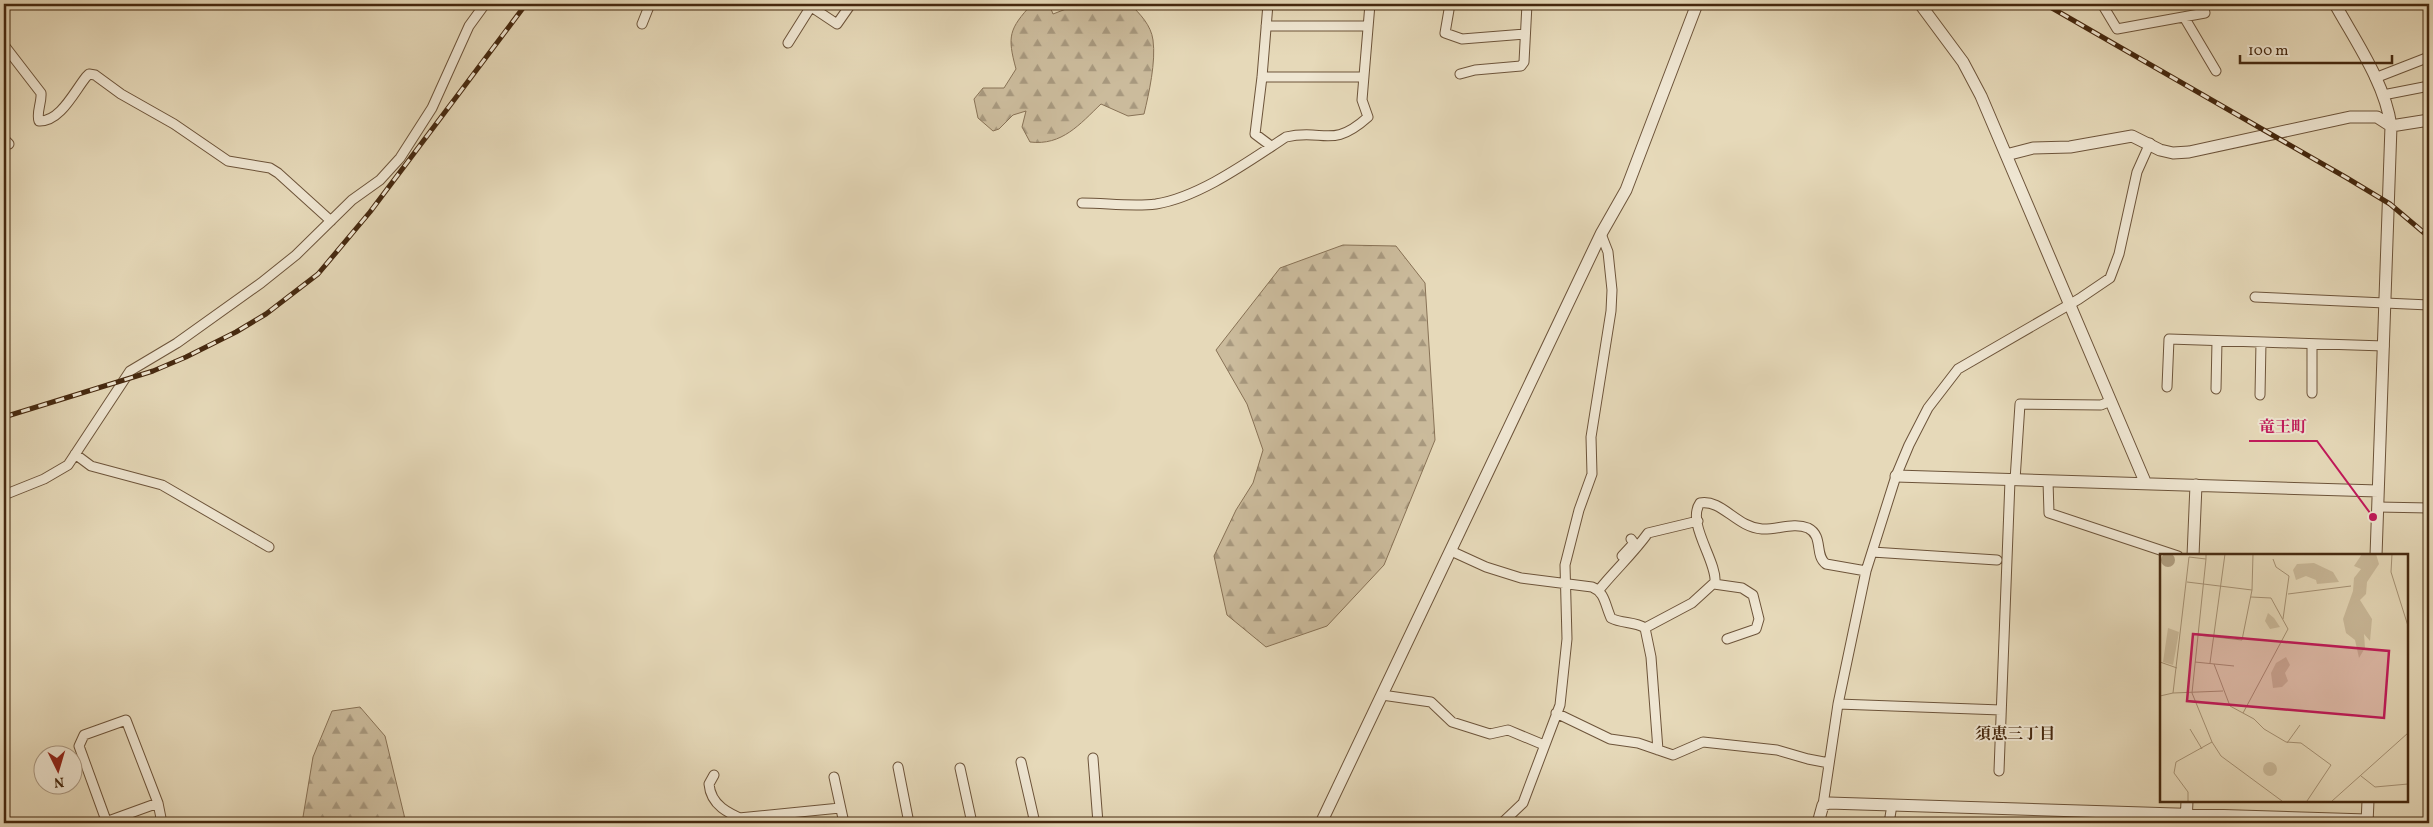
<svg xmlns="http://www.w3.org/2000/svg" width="2433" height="827" font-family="Vollkorn,'Noto Serif JP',serif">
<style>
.forest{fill:url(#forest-firs);stroke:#887256}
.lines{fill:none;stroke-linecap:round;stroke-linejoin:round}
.minor-casing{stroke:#6d543a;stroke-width:11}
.tertiary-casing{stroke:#6d543a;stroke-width:13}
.minor{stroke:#efe6d2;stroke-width:9}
.tertiary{stroke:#efe6d2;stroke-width:11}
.rail-casing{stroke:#45280f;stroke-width:5}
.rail{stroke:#efe6d2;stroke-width:3;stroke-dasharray:9;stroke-linecap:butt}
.labels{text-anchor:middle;stroke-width:4;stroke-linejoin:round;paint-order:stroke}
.neighbourhood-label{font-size:16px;font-weight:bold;fill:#45280f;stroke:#efe6d2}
.inset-road{fill:none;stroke:#a69275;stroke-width:1}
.view{fill:#c2185b;fill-opacity:0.15;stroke:#c2185b;stroke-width:2.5}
.inset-edge{fill:none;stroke:#45280f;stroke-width:2.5}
.leader{fill:none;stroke:#c2185b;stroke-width:2}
.callout-dot{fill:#c2185b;stroke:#efe6d2;stroke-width:2}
.callout-label{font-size:16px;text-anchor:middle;font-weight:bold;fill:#c2185b;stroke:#efe6d2;stroke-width:4;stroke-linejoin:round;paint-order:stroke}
</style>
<defs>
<pattern id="forest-firs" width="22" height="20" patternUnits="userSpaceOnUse" patternTransform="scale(1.25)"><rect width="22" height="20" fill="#cbbb9c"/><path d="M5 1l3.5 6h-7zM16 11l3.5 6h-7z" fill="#a7987e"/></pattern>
</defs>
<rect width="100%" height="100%" fill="#e6d9b9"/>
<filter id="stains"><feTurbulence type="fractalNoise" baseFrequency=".004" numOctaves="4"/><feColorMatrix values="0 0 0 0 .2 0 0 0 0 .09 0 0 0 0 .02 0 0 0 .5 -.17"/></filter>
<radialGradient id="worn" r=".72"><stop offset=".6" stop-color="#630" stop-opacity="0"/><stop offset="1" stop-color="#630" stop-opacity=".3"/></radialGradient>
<path class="forest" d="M1032,4H1049L1053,14L1079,4H1130C1140,14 1151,25 1153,40C1156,62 1149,93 1144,114L1128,116L1101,104C1080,124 1062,146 1030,142L1022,127L1026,111L1013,115L999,129L993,131L978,118L974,99L983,88H1004L1016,69C1007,36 1009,29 1032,4Z
M1343,245L1396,246L1425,283L1435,440L1384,565L1327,626L1266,647L1227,615L1214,556L1236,510L1253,483L1263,450L1247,404L1216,350L1280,268Z
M360,707L385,736L406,823H302L313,757L332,711Z"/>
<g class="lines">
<g class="minor-casing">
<path id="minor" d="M807,4L837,24L851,4
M1268,4L1262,77L1255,134L1271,146
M1450,4L1445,33L1462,39L1525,34
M2102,4L2117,29L2205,13L2203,4
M2184,17L2216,71
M642,24L650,4
M1266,26H1367
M788,43L810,8
M4,45L41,93C42,102 36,113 39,121C60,122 74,92 86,77L89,74L95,75L121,94L174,124L228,161L270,168L278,173L331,221
M1460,74L1475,70L1521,66L1524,62L1527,4
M1262,77H1363
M2375,78L2429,57
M2383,95L2429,86
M4,139L9,144
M1082,203C1106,203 1132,207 1156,204C1200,197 1249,161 1286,137C1324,128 1331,150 1368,117L1362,100L1370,4
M2255,297L2429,305
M2167,387L2169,339L2384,346
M2216,389L2217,341
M2312,393V344
M2260,395L2261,342
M75,454L91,466L162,485L269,547
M2015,480L2020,404L2101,405L2111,401
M2048,481L2049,513L2178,556
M4,495L44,479L68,465L130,371L177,343L261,283L296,255L352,200L380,180L400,158L432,108L469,26L485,4
M2378,507L2429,508
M1451,551L1486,567L1521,578L1592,587C1605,592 1605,605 1611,618C1622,624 1634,621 1645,628L1692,603L1715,582C1717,561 1686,523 1700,503C1722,499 1736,527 1762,529C1776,530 1794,522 1808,528C1824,536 1814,555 1826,564L1866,571
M1872,552L1997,560
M1622,556L1634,543L1631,539
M1714,584L1742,588L1753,595L1759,619L1756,629L1727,639
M1599,590C1615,570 1633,554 1648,533L1698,521
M1645,628L1651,657L1658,750
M1382,695L1431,702L1452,722L1490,734L1508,730L1544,745
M1838,704L2001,710
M1556,713L1610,739L1638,743L1673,755L1703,742L1777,750L1808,759L1829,763
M1093,758L1098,823
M1021,762L1035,823
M898,767L909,823
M960,768L972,823
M1999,771L2010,480
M714,775L709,784C711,808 733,815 751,823
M834,777L844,823
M1823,805L1838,704L1866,571L1896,476L1909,445L1928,408L1958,369L2079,299L2110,278L2119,254L2137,172L2150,143
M739,818L840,808
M103,823L158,803
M107,823L79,746L84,735L126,720L158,803L162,823
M1502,823L1523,803L1560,705L1567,639L1565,565L1579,510L1592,474L1591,437L1611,311L1612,290L1608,252L1601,234
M1889,823L1892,805"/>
</g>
<g class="tertiary-casing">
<path id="tertiary" d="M1920,4L1963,62L1981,96L2146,484
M2335,4C2356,42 2385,83 2391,126L2376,556
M2391,126L2429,120
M2006,155L2033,148L2070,147L2132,136L2160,150L2173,153L2189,152L2350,117H2377L2391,126
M1896,476L2378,491
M2193,556L2196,485
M1321,823L1601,234L1626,190L1697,4
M1818,823L1823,805L1829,803L2367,820
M2186,823L2187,801
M2367,823L2368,801"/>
</g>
<use href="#minor" class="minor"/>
<use href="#tertiary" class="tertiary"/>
<g class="rail-casing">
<path id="rail" d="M2045,4L2347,178L2390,204L2429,237
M4,417L153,371L186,357L236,332L266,314L318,274L370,212L526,4"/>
</g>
<use href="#rail" class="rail"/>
</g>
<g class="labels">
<g class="neighbourhood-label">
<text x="2015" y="739">須恵三丁目</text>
</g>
</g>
<g transform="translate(2160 554)">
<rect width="248" height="248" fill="#e6d9b9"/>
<path d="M154,9L173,18L179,28L157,30L156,26L146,22L136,26L133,16L137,10ZM103 215a7 7 0 1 1 14 0a7 7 0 1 1-14 0Z" fill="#cbbb9c"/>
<path d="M202,0H216L219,10L207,28L206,40L200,46L212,65L210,87L204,80L205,94L199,104L195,86L186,79L183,65L193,37L194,24L201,15L194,12ZM108,59L114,64L120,73L110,75L105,67ZM126,103L130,111L125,119L128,127L122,133L113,134L111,119L116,109Z" fill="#cbbb9c"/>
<path d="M8,74L19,78L13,111L3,108Z" fill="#cbbb9c"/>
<path d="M1 6a7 7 0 1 1 14 0a7 7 0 1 1-14 0Z" fill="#af9d7f"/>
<path class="inset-road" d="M232,0L231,18L248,72M46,5L32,139L52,188L61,202L122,247M113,5L116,13L129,22L123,65M27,28L92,36M128,40L191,32M38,81L82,86L92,36L93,0M0,108L17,114M35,108L74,112M50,109L65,0M54,110L70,152L94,165L104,175L126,188L141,189L171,211L147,247M13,139L63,137M0,142L13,139L29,3L46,5V0M83,159L128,75L111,44L91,43M30,175L42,195M127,189L140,171M201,222L215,233L248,230M28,247V238L14,219L16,208L52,188M172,247L248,179"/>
<path class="view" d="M33,80L229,97L224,164L27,147Z"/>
<rect width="248" height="248" class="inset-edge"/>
</g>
<path class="leader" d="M2373 517L2317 441H2249"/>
<circle class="callout-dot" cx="2373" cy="517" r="5"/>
<g class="callout-label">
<text x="2283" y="432">竜王町</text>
</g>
<rect width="2433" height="827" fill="none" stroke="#e6d9b9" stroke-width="20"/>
<rect x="5" y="5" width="2423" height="817" fill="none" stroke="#45280f" stroke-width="2.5"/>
<rect x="10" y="10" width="2413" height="807" fill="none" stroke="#45280f"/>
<g transform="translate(58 770) rotate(175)"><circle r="24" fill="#efe6d2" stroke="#ab9a84"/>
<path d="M0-4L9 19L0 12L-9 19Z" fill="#8f2418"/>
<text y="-8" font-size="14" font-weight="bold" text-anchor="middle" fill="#45280f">N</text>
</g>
<path d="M2240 55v8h152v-8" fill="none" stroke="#45280f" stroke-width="2.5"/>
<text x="2248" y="55" font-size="15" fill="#45280f" stroke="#efe6d2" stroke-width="4" paint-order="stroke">100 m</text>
<rect width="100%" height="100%" filter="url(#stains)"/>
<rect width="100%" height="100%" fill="url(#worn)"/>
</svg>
